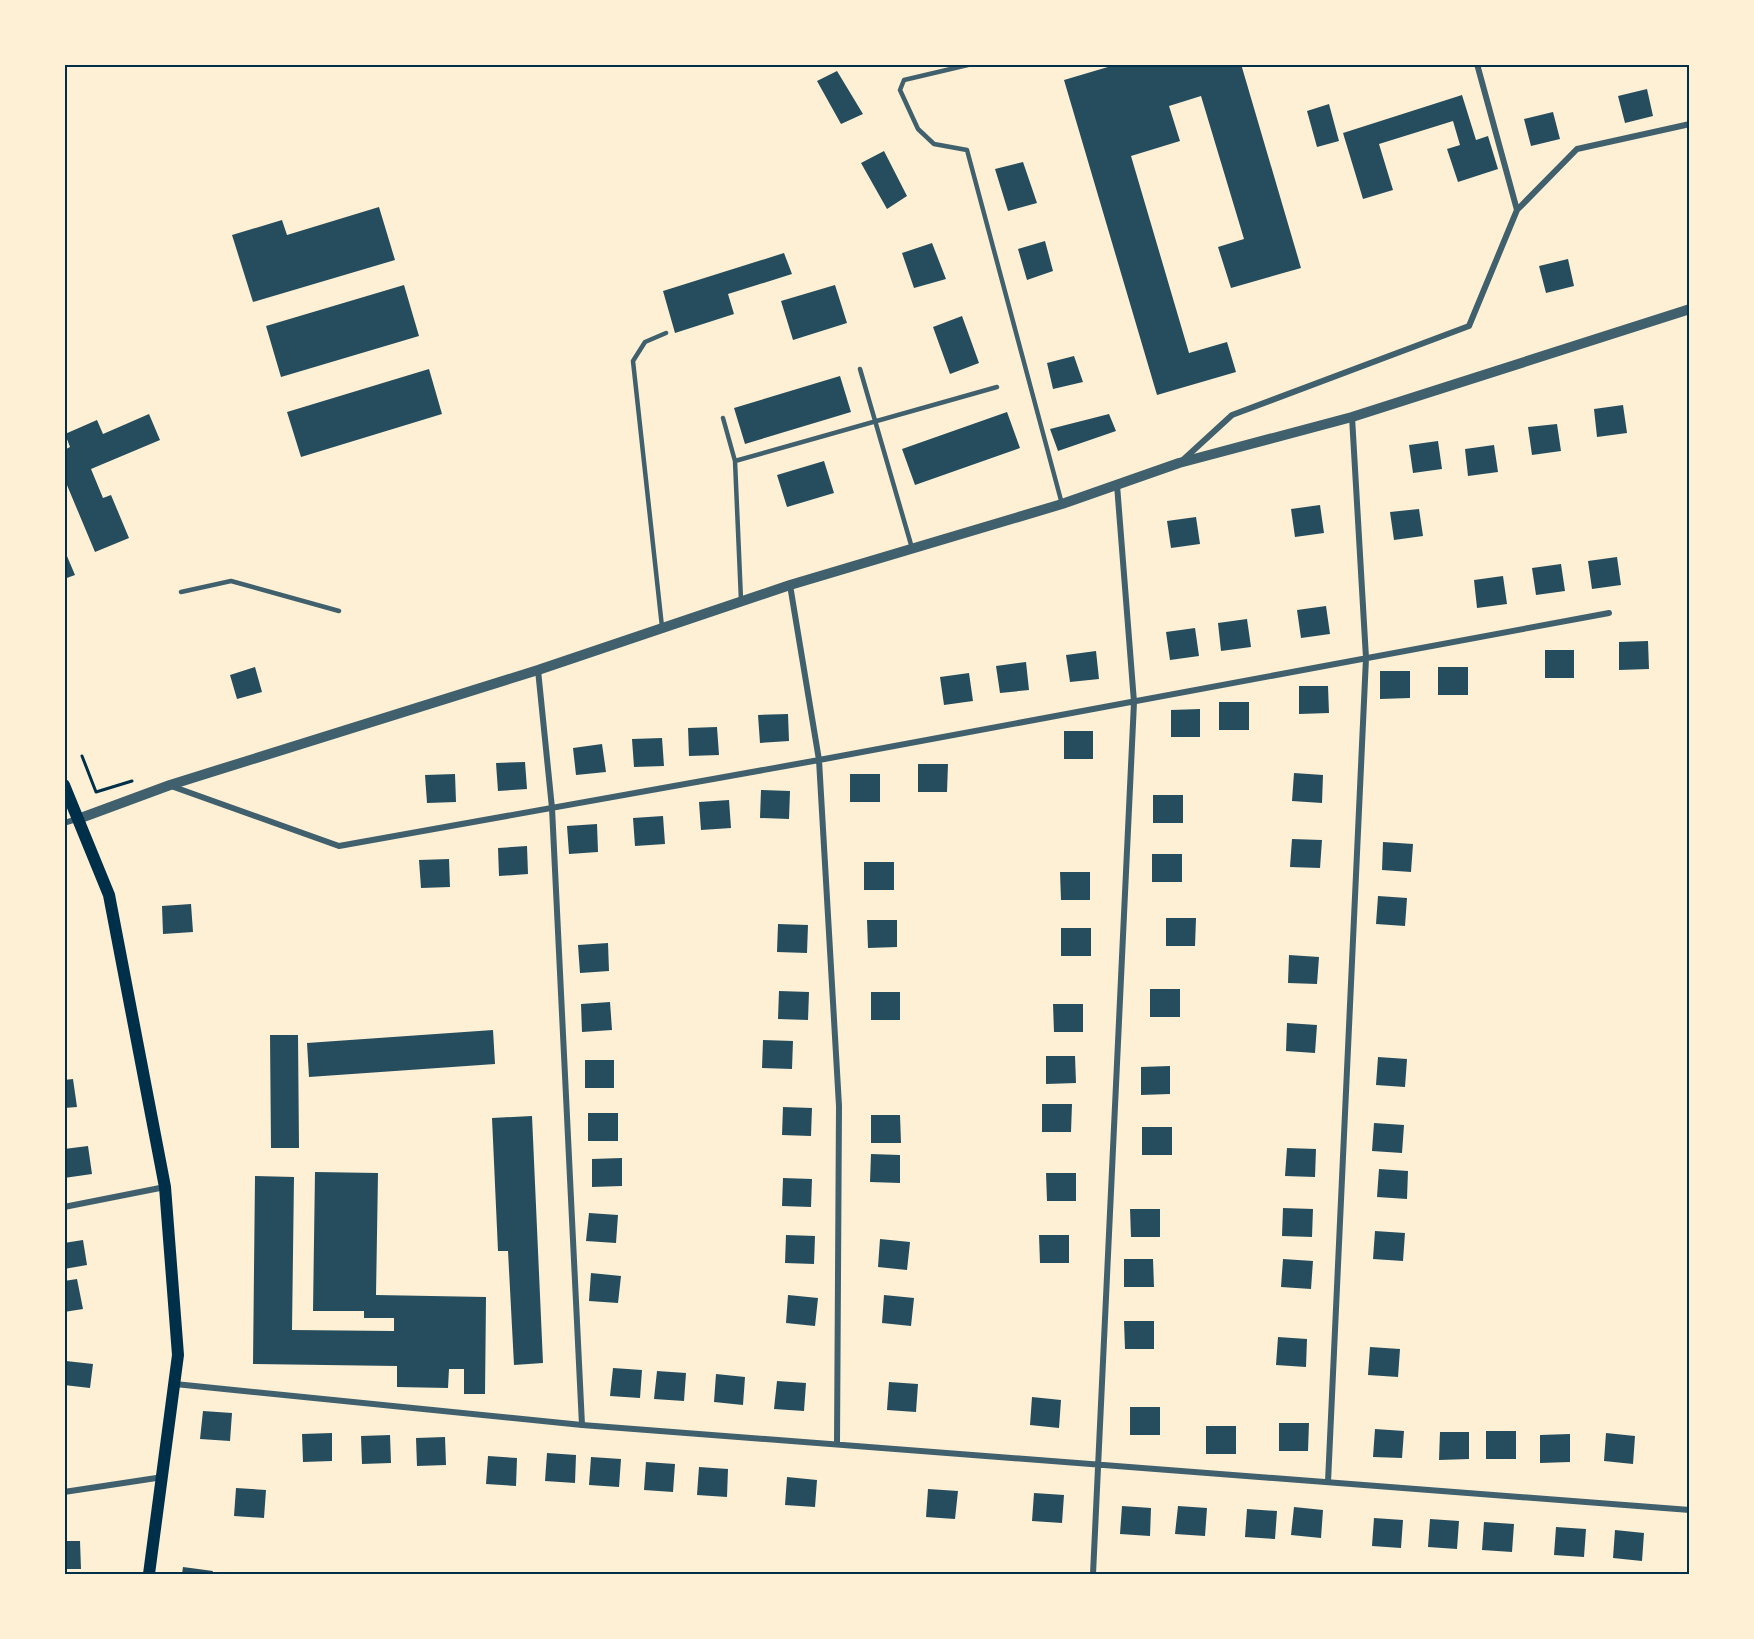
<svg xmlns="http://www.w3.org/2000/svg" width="1754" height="1639" font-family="Commissioner,sans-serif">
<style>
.building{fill:#264d5e}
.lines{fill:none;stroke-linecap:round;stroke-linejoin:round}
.path{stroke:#003049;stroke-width:3}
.service{stroke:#3f606c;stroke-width:4.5}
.minor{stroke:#3f606c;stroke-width:6}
.tertiary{stroke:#3f606c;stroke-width:10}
.secondary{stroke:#003049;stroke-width:12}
.neatline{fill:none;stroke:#003049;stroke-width:2}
</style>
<rect width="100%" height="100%" fill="#fdf0d5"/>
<path class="building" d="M1118,64H1241L1301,268L1231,288L1218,247L1244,239L1201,96L1169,106L1180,141L1131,156L1189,353L1227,342L1236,372L1157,395L1064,80Z
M837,71L863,114L841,124L817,81Z
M1647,89L1653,116L1625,123L1618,96Z
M1462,95L1476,140L1488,136L1498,169L1458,182L1447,149L1460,145L1453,121L1379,144L1393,190L1363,199L1343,133Z
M1329,104L1339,141L1317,147L1307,111Z
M1553,112L1560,139L1531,146L1524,119Z
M884,151L907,196L887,209L861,163Z
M1023,162L1037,203L1008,211L995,169Z
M379,207L395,260L253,302L232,235L282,220L287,235Z
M1045,241L1053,271L1027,280L1018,249Z
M932,243L946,279L914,288L902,253Z
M784,253L792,274L728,294L734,314L675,333L663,291Z
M1568,259L1574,286L1546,293L1539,266Z
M404,285L419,336L281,377L266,326Z
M835,285L847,323L793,340L781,301Z
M962,316L979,363L950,374L933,327Z
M1074,356L1083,382L1053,389L1047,363Z
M429,369L442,414L301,457L287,412Z
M840,376L851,412L745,444L734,408Z
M1623,405L1627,433L1597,437L1594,409Z
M1007,412L1020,448L915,485L902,449Z
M149,414L160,440L91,469L103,498L111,495L129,538L95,552L64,478V450L70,447L65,434L97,420L103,434Z
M1109,414L1116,431L1058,451L1050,429Z
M1557,424L1561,451L1532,455L1528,427Z
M1438,441L1442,469L1413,473L1409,445Z
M1494,445L1498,472L1468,476L1465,449Z
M824,461L834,493L787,507L777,475Z
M1320,505L1324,533L1295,537L1291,509Z
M1419,509L1423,536L1394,540L1390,512Z
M1196,517L1200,544L1171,548L1167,521Z
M64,549L75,575L64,579Z
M1617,557L1621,585L1592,589L1588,561Z
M1561,564L1565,591L1536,595L1532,568Z
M1503,576L1507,604L1477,608L1474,580Z
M1326,606L1330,634L1301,638L1297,610Z
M1247,619L1251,647L1221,651L1218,623Z
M1195,628L1199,656L1170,660L1166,632Z
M1648,641L1649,669L1619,670V642Z
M1545,650H1574V678H1545Z
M1096,651L1099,679L1070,682L1066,655Z
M1026,662L1029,690L1000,693L996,666Z
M255,667L262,692L237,699L230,675Z
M1438,667H1468V695H1438Z
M1380,671H1410V698L1380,699Z
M969,673L973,701L944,705L940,677Z
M1299,686H1328L1329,713L1299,714Z
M1219,702H1249V730H1219Z
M1200,709V737H1171V710Z
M788,714L789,741L760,743L758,715Z
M717,727L719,755L689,756L688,728Z
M1064,731H1093V759H1064Z
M662,738L664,766L634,767L632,739Z
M602,744L606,772L576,775L573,748Z
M525,762L527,789L498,791L496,763Z
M918,764H948L947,792H918Z
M1294,773L1323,775L1322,803L1292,801Z
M455,774L456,802L427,803L425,775Z
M850,774H880V802H850Z
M761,790L790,791L789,819L760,818Z
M1153,795H1183V823H1153Z
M729,800L731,828L701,830L699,802Z
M663,816L665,844L635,846L633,818Z
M597,824L598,852L569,854L567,826Z
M1292,839L1322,840L1320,868L1290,867Z
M1383,842L1413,844L1411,872L1382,870Z
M527,846L528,874L499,876L498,848Z
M1152,854H1182V882H1152Z
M449,859L450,887L421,888L419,860Z
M864,862H894V890H864Z
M1060,872H1090V900H1061Z
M1378,896L1407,898L1405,926L1376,924Z
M191,904L193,932L163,934L162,906Z
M1166,918H1196L1195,946H1166Z
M867,920H897V947L868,948Z
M778,924L808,925L807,953L777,952Z
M1061,928H1091V956H1061Z
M608,943L609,971L580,973L578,945Z
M1289,955L1319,957L1317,984L1288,983Z
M1150,989H1180V1017H1150Z
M779,991L809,992L808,1020L778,1019Z
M871,992H900V1020H871Z
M610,1002L612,1030L582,1032L581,1004Z
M1053,1004H1083V1032H1054Z
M1287,1023L1317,1025L1315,1053L1286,1051Z
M493,1030L495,1064L309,1077L307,1043Z
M270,1035H298L299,1148H271Z
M763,1040L793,1041L792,1069L762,1068Z
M1046,1056H1075L1076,1083L1046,1084Z
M1378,1057L1407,1059L1405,1087L1376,1085Z
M585,1060H614V1088H585Z
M1170,1066V1094L1141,1095V1067Z
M73,1079L77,1107L64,1108V1080Z
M1042,1104H1072L1071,1132H1042Z
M783,1107L812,1108L811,1136L782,1135Z
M588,1113H618V1141H588Z
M871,1115H900L901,1143H871Z
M532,1116L543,1363L514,1365L508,1251H498L492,1118Z
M1374,1123L1404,1125L1402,1153L1372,1151Z
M1142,1127H1172V1155H1142Z
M88,1146L92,1174L64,1178V1149Z
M1287,1148L1316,1149L1315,1177L1285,1176Z
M871,1154L900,1155V1183L870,1182Z
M622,1158V1186L592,1187V1159Z
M1379,1169L1408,1171L1407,1199L1377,1197Z
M315,1172L378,1173L376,1295L486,1297L485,1394H464V1369H449L448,1388L397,1387V1366L253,1364L255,1176L294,1177L292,1330L394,1331V1318H364V1311H313Z
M1046,1173H1076V1201H1047Z
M783,1178L812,1179L811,1207L782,1206Z
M1283,1208L1313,1209L1312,1237L1282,1236Z
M1130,1209H1160V1237H1131Z
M589,1213L618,1215L616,1243L586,1241Z
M1375,1231L1405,1233L1403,1261L1373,1259Z
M786,1235L815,1236L814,1264L785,1263Z
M1039,1235H1069V1263H1040Z
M880,1239L910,1242L907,1270L878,1267Z
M83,1240L87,1265L64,1269V1243Z
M1124,1259H1153L1154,1287H1124Z
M1283,1259L1313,1261L1311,1289L1281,1287Z
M591,1273L621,1276L618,1303L589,1301Z
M77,1279L83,1309L64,1312V1281Z
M788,1295L818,1298L815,1326L786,1323Z
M884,1295L914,1298L911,1326L882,1323Z
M1124,1321H1154V1349H1125Z
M1278,1337L1307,1339L1306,1367L1276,1365Z
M1370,1347L1400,1349L1398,1377L1368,1375Z
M66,1361L93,1364L90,1388L64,1385Z
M613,1368L642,1370L640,1398L610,1396Z
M657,1371L686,1373L684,1401L654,1399Z
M716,1374L745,1377L743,1405L714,1402Z
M777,1381L806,1383L804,1411L774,1409Z
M889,1382L918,1384L916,1412L887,1410Z
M1032,1397L1061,1400L1059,1428L1030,1425Z
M1130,1407H1160V1435H1130Z
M203,1411L232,1413L230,1441L200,1439Z
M1279,1423H1309L1308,1451H1279Z
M1206,1426H1236V1454H1206Z
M1375,1429L1404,1431L1402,1458L1373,1457Z
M1486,1431H1516V1459H1486Z
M1440,1432H1469V1459L1439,1460Z
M332,1433V1461L303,1462L302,1434Z
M1606,1433L1635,1436L1633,1464L1604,1461Z
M1570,1434V1462L1540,1463V1435Z
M390,1435L391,1463L362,1464L361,1436Z
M445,1437L446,1465L417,1466L416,1438Z
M547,1453L576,1455L575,1483L545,1481Z
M488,1456L517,1458L516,1486L486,1484Z
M591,1457L621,1459L619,1487L589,1485Z
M646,1462L675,1464L673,1492L644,1490Z
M699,1467L728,1469L727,1497L697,1495Z
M787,1477L817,1480L815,1507L785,1505Z
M236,1488L266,1490L264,1518L234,1516Z
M928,1489L958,1491L955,1519L926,1517Z
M1034,1493L1064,1495L1062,1523L1032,1521Z
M1122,1506L1151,1508L1150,1536L1120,1534Z
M1178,1506L1207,1508L1205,1536L1175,1534Z
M1294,1507L1323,1510L1321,1538L1291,1535Z
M1247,1509L1277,1511L1275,1539L1245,1537Z
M1374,1518L1403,1520L1401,1548L1372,1546Z
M1430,1519L1459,1521L1457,1549L1428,1547Z
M1484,1522L1514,1524L1512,1552L1482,1550Z
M1556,1527L1586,1529L1584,1557L1554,1555Z
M1615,1530L1644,1533L1642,1561L1613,1558Z
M64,1541H80L81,1569H64Z
M183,1567L213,1571L212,1574H182Z"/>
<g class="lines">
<path class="path" d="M82,756L96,792L132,781"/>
<path class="service" d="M972,64L904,80L900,90L918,129L934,144L967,150L1062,504
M860,369L912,548
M723,418L735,461L741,600
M735,461L997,387
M181,592L231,581L339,611
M662,627L633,361L645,342L666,333"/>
<path class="minor" d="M1477,64L1517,210
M1184,459L1232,415L1469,326L1517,210L1577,149L1690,124
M790,585L819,760L839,1106L837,1444
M538,670L552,808L582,1425
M171,786L339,846L819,760L1609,613
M64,823L77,819
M64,1207L165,1187
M175,1384L582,1425L1690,1510
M1328,1482L1366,658L1352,417
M64,1492L163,1477
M1093,1574L1134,702L1117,485"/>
<path class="tertiary" d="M78,819L170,785L538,670L790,585L1062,504L1179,463L1352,417L1690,309"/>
<path class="secondary" d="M64,785L109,895L165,1187L178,1355L149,1574"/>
</g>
<rect width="1754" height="1639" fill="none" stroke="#fdf0d5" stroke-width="132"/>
<rect x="66" y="66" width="1622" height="1507" class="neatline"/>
</svg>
